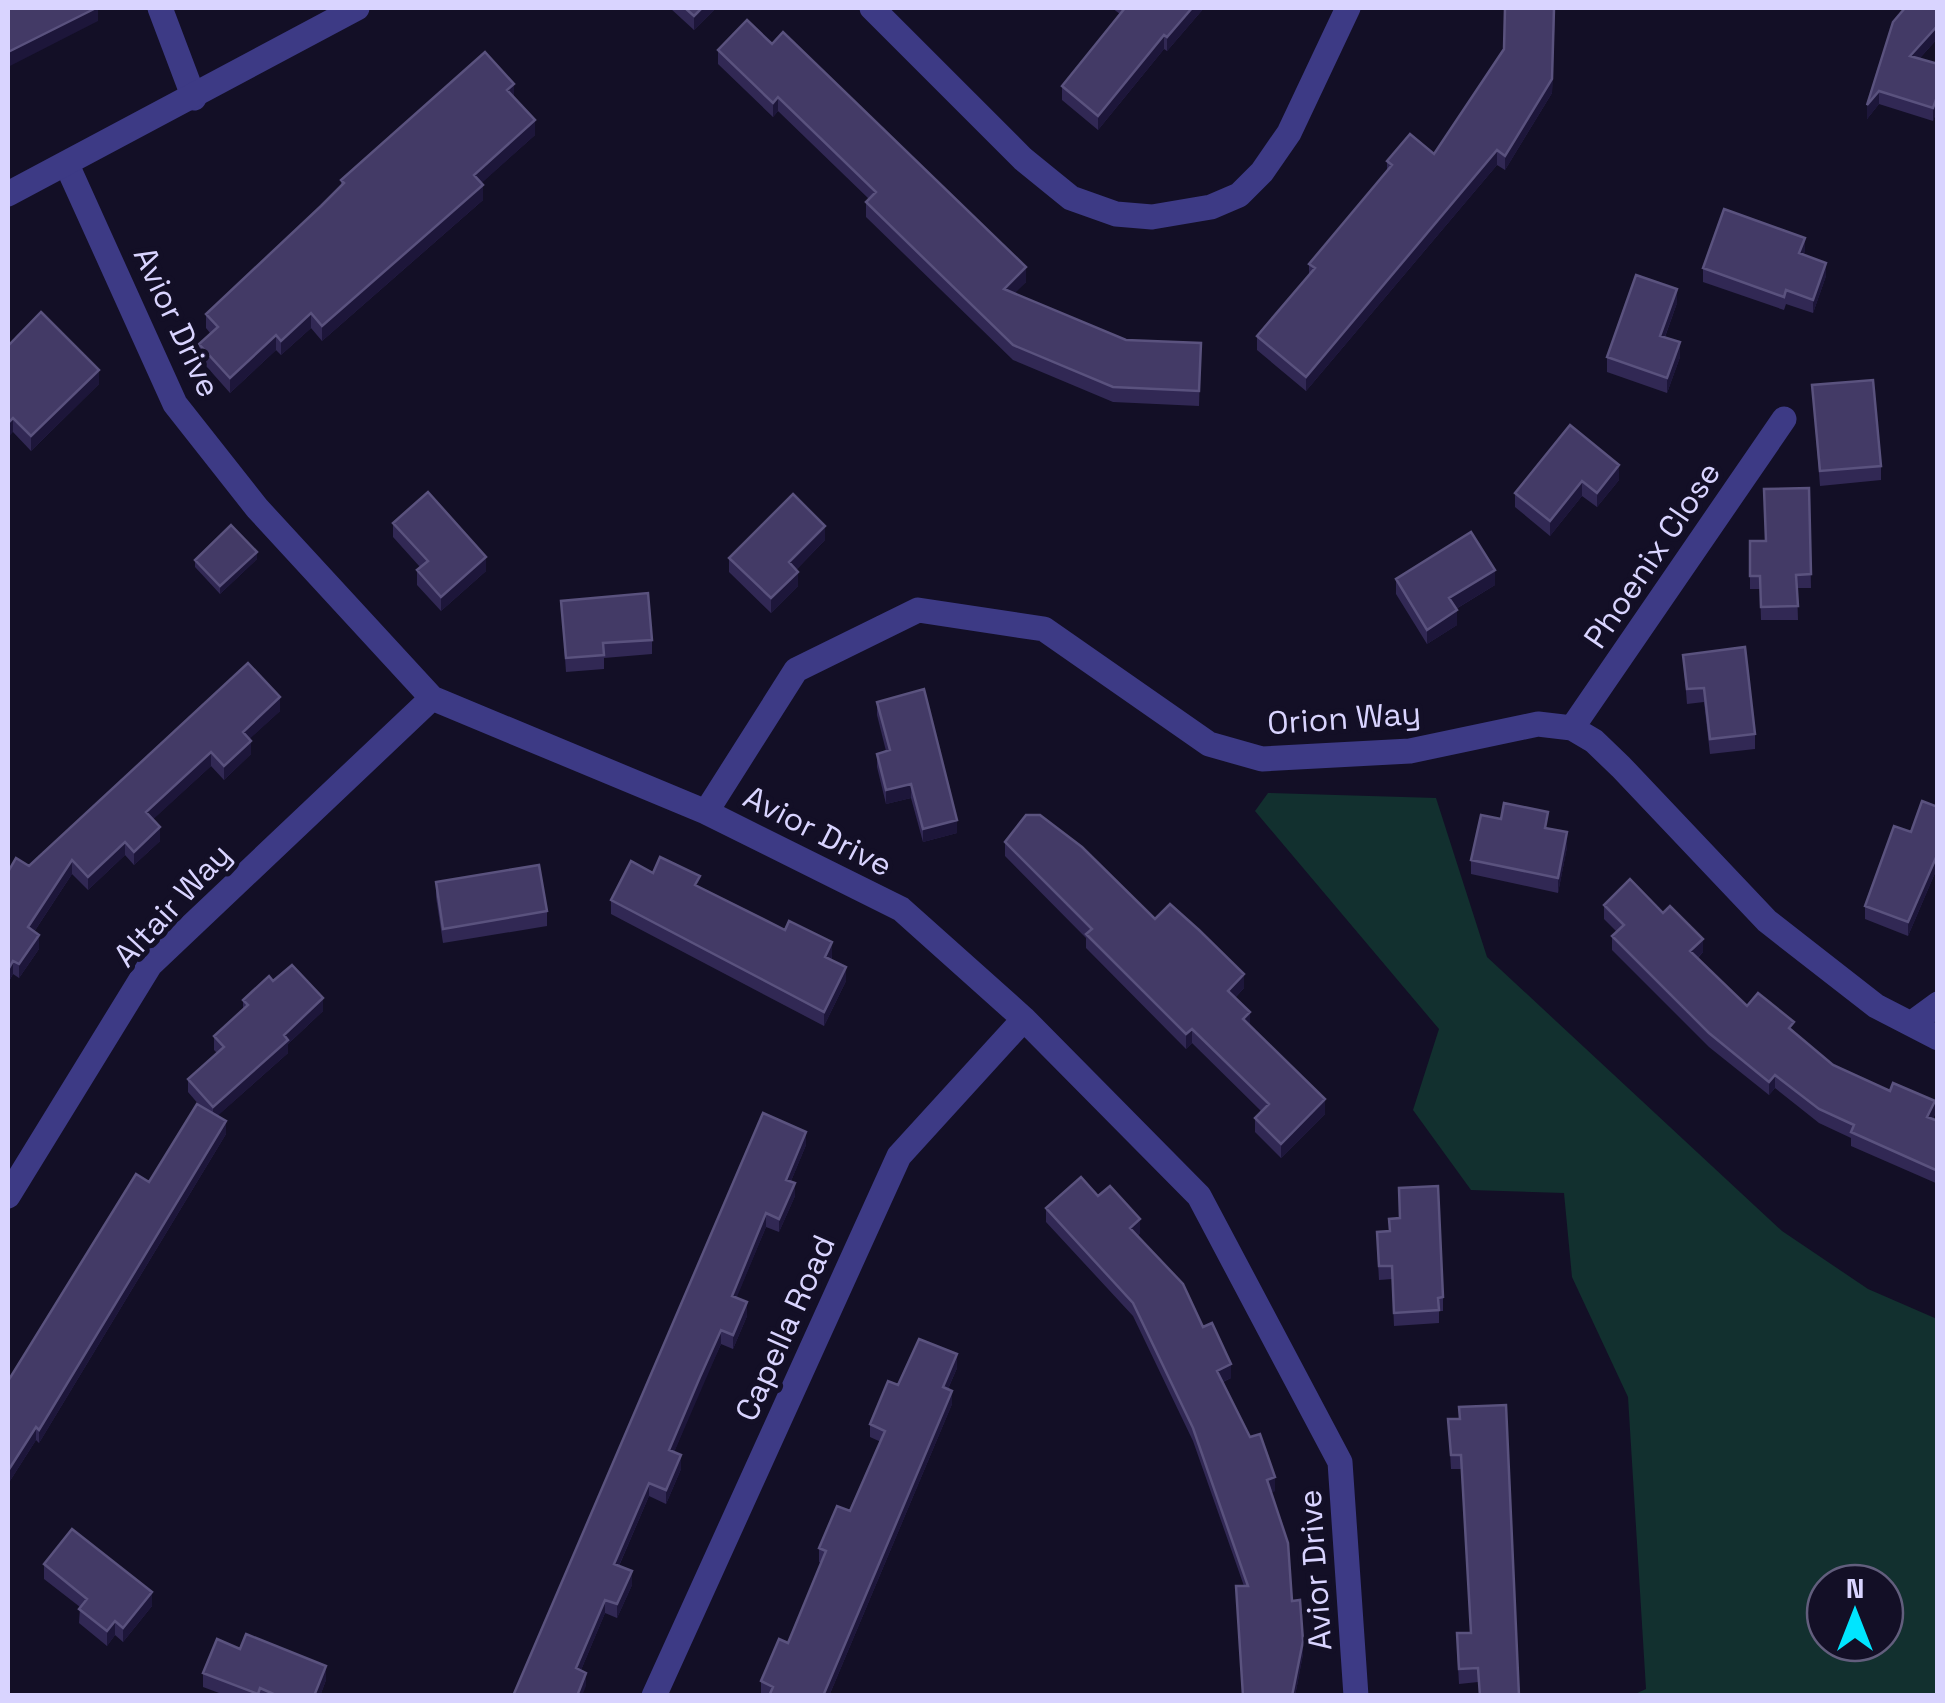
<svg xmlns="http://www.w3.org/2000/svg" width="1945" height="1703" font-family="'Space Grotesk',sans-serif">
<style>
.green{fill:#12302f;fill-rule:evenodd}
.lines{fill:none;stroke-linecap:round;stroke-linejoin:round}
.minor{stroke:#3d3a85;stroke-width:25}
.tertiary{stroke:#3d3a85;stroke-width:25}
.wall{fill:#312854}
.shaded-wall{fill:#1d163a}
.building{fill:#433a66;stroke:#5a527e;stroke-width:2.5}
.labels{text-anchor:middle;stroke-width:10;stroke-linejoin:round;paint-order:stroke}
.street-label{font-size:32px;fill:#d9d4ff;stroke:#130f26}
</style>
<rect width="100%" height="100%" fill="#130f26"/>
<path class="green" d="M1268,793L1436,798L1487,957L1782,1231L1868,1289L1937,1319V1695H1633L1646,1689L1628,1397L1572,1277L1564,1193L1471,1190L1413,1110L1439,1029L1255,811ZM1825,1583H1885V1643H1825Z"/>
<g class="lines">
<path class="minor" d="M160,8L194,98
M872,8L1023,159L1071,198L1116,214L1152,217L1211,207L1239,195L1262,172L1289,133L1348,8
M67,165L175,404L257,508L432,698L706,812L901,909L1024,1019L1199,1196L1340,1462L1356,1696
M1572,728L1784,419
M706,812L796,670L918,610L1044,629L1209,744L1262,759L1410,751L1538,724L1572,728L1594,741L1621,767L1767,921L1876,1006L1938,1038
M1912,1023L1938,1004
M8,1196L150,965L432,698
M654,1696L899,1156L1024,1019"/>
<path class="tertiary" d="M8,194L357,8"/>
</g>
<path class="wall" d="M670,8H716L694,30Z
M1112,8H1204L1167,51L1164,49L1098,130L1062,100V86L1120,14Z
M1555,8L1552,93L1505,170L1497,165L1306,391L1257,350V336L1309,275V264L1387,172V161L1434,154Z
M1938,8V38L1920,58L1938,64V107L1933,121L1879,104L1867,119V105Z
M718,50L1026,282L1014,293L1126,340L1201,343L1199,406L1113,402L1013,360L866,217V202L869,199L778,111L773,117L718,64Z
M514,98L535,135L481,183L483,200L322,341L311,328L281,355L276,350L230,393L199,358V344L210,333L206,328V314L321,206L341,186V180Z
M1805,251L1803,255L1826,276L1813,313L1786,304L1784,310L1703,282V268Z
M1677,303L1665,337L1680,357L1667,393L1607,372V357Z
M8,346L99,384L31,451L13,432Z
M1812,385L1881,466V480L1820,486Z
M1570,425L1619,480L1597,507L1582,496L1550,536L1515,507V493Z
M1809,488L1811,588H1797L1798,620H1761L1760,589H1750V541H1765Z
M393,523L486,571L441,611L417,585V570L420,567L393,537Z
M825,540L796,570L798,586L771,613L729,572V558Z
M257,559L220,594L195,567V560Z
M1396,579L1495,585L1456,609L1457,625L1427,644L1396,594Z
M561,601L652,640V654L604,658V669L566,672Z
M1683,655L1755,734V749L1710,754L1704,702L1687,704Z
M248,663L280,711L249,739L251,754L224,780L211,766L153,819L160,841L134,865L125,855L88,890L72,874L34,932L39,949L19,978L13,974L8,983V872L29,866Z
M877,702L957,833L923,842L911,798L886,804L877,767V754L886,751L877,715Z
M1938,807V866L1908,936L1865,919V906L1911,832Z
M1548,828L1567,847L1558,893L1471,874V860Z
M1005,842L1155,919L1244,988L1235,998L1250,1026L1325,1114L1281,1158L1255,1132V1118L1261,1111L1192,1043L1186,1049L1086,948V938L1005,856Z
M653,873L700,887L832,956L831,960L846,981L824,1026L611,914V900Z
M436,882L547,911V926L443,943L436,897Z
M1604,905L1703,952L1698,958L1747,1006L1794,1033L1833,1065L1935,1114L1933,1119L1938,1121V1184L1851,1146V1138L1819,1123L1775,1088L1769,1095L1709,1047L1612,950V936L1617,932L1604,919Z
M273,981L323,1011L288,1044V1053L217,1116L226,1134L39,1443L36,1440L8,1484L149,1182L200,1106L188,1092V1079L217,1053L214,1050V1036L243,1010V1000Z
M763,1113L806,1145L791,1181L795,1196L779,1232L766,1227L736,1298L747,1316L733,1349L721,1344L700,1390L674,1452L681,1469L666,1504L649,1496L619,1566L632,1585L617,1618L605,1613L581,1670L586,1686L513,1696Z
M1098,1196L1140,1233L1137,1236L1203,1327L1231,1378L1223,1382L1275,1491L1271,1492L1303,1654L1295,1696H1243L1236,1586H1244L1193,1441L1133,1316L1046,1222V1208Z
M1389,1219L1443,1297V1311H1439V1323L1394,1326L1392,1279L1379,1280L1377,1245L1389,1231Z
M957,1368L948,1389L952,1404L829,1696L761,1695V1681L788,1643L821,1563L819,1562V1548L850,1511L881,1442L870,1437V1424L898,1385Z
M1506,1405L1478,1682L1459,1684L1457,1648L1471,1633L1461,1469H1451L1448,1419H1459Z
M44,1564L152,1606L123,1642L115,1635L107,1646L79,1623L80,1607L44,1579Z
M240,1649L326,1680L320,1696H227L203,1687V1673Z"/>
<path class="shaded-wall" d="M96,8H98V21L8,67V52Z
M702,8H716L694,30V16Z
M1192,8H1204L1167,51V37Z
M1555,8L1552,93L1505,170V156Z
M1938,25V38L1910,69V56Z
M1164,35V49L1098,130V116Z
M514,84V98L507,90Z
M1879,91V104L1867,119V105Z
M1938,94V107L1933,121V108Z
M778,97V111L773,117V103Z
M535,120V135L474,190V175Z
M1497,150V165L1306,391V377Z
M483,185V200L322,341V326Z
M1805,238V251L1799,267V253Z
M1826,263V276L1813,313V300Z
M1026,267V282L1004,304V289Z
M1677,289V303L1660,350V336Z
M311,313V328L281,355V341Z
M276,335V350L230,393V378Z
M1680,342V357L1667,393V378Z
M99,370V384L31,451V436Z
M13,418V432L8,438V423Z
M1619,465V480L1597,507V493Z
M1582,481V496L1550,536V521Z
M825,526V540L789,577V562Z
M257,552V559L220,594V586Z
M486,557V571L441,611V597Z
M1495,570V585L1449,613V598Z
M798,572V586L771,613V598Z
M1457,610V625L1427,644V630Z
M280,697V711L243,745V732Z
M251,741V754L224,780V766Z
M211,752V766L146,826V812Z
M911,784V798L886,804V790Z
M957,820V833L923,842V829Z
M160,827V841L134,865V852Z
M1567,832V847L1558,893V878Z
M125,842V855L88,890V877Z
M1938,853V866L1908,936V922Z
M72,860V874L28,941V927Z
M39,935V949L19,978V964Z
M1703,939V952L1690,965V951Z
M832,942V956L825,971V957Z
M13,961V974L8,983V970Z
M846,967V981L824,1026V1012Z
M1244,974V988L1228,1005V991Z
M323,998V1011L288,1044V1053L213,1120V1107L284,1035Z
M1250,1012V1027L1243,1019Z
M1192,1029V1043L1186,1049V1034Z
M1775,1075V1088L1769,1095V1082Z
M1325,1099V1114L1281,1158V1144Z
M1935,1101V1114L1927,1131V1117Z
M226,1121V1134L39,1443V1430Z
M806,1132V1145L786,1193V1180Z
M795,1183V1196L779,1232V1219Z
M766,1213V1227L732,1309V1296Z
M1140,1219V1233L1130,1242V1228Z
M747,1302V1316L733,1349V1335Z
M721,1330V1344L669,1464V1450Z
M957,1354V1368L943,1400V1387Z
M1231,1364V1378L1217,1384V1371Z
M952,1391V1404L829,1696H823Z
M36,1427V1440L8,1484V1471Z
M681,1455V1469L666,1504V1490Z
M1275,1477V1491L1267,1494V1480Z
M649,1483V1496L614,1577V1564Z
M632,1571V1585L617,1618V1604Z
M152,1592V1606L123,1642V1628Z
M605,1600V1613L576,1682V1668Z
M115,1621V1635L107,1646V1631Z
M1303,1641V1654L1295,1696H1292Z
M326,1666V1680L320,1696H314Z
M586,1673V1686L582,1696H577Z"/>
<path class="building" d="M8,8H96L8,52Z
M685,8H702L694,16Z
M1125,8H1192L1167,37L1164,35L1098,116L1062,86Z
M1505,8H1554L1552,79L1505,156L1497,150L1306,377L1257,336L1315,268L1309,264L1392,165L1387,161L1410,134L1434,154L1504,49Z
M1905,8H1938V25L1910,56L1938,64V94L1933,108L1879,91L1867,105L1893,22Z
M747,20L772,44L783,32L1026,267L1004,289L1126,340L1201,343L1199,391L1113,387L1013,345L866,202L876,192L778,97L773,103L718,50Z
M485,52L514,84L507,90L535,120L474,175L483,185L322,326L311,313L281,341L276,335L230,378L199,344L218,327L206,314L321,206L344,183L341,180Z
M1724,209L1805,238L1799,253L1826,263L1813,300L1786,290L1784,297L1703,268Z
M1636,275L1677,289L1660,336L1680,342L1667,378L1607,357Z
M41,312L99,370L31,436L13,418L8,423V346Z
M1873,380L1881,466L1820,471L1812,385Z
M1570,425L1619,465L1597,493L1582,481L1550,521L1515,493Z
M1809,488L1811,574L1796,575L1798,606L1761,607L1760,576H1750V541H1766L1764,489Z
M428,492L486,557L441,597L417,570L428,561L393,523Z
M793,494L825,526L789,562L798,572L771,598L729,558Z
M231,525L257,552L220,586L195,560Z
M1471,532L1495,570L1449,598L1457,610L1427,630L1396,579Z
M648,593L652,640L603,643L604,655L566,658L561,601Z
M1745,647L1755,734L1710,739L1704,688L1687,689L1683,655Z
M248,663L280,697L243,732L251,741L224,766L211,752L146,812L160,827L134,852L125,842L88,877L72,860L28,927L39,935L19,964L13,961L8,970V872L16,858L29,866Z
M924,689L957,820L923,829L911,784L886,790L877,754L890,750L877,702Z
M1922,801L1938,807V853L1908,922L1865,906L1894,826L1911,832Z
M1504,803L1548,812L1545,828L1567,832L1558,878L1471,860L1481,815L1501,819Z
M1026,815H1040L1082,847L1155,919L1170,904L1199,930L1244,974L1228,991L1250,1012L1243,1019L1325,1099L1281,1144L1255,1118L1269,1104L1192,1029L1186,1034L1086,934L1092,929L1005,842Z
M660,857L700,876L695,885L785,930L789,921L832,942L825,957L846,967L824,1012L611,900L631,861L653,873Z
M539,865L547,911L443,929L436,882Z
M1630,879L1663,913L1670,906L1703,939L1690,951L1747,1006L1758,993L1794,1022L1789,1028L1833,1065L1890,1091L1893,1083L1935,1101L1927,1117L1938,1121V1171L1851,1132L1854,1125L1819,1109L1775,1075L1769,1082L1709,1033L1612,936L1624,925L1604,905Z
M292,965L323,998L284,1035L288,1040L213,1107L188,1079L224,1047L214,1036L248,1005L243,1000L269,976L273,981Z
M197,1104L226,1121L39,1430L36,1427L8,1471V1381L136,1174L149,1182Z
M763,1113L806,1132L786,1180L795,1183L779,1219L766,1213L732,1296L747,1302L733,1335L721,1330L700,1377L669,1450L681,1455L666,1490L649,1483L614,1564L632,1571L617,1604L605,1600L576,1668L586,1673L577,1696H513Z
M1081,1177L1098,1196L1110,1186L1140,1219L1130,1228L1183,1284L1203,1327L1212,1323L1231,1364L1217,1371L1250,1437L1260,1434L1275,1477L1267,1480L1288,1543L1292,1601L1300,1600L1303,1641L1292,1696H1243L1236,1586H1248L1193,1428L1133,1303L1046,1208Z
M1438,1186L1443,1297L1438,1298L1439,1310L1394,1313L1392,1266H1379L1377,1232L1390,1231L1389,1219L1400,1218L1399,1188Z
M919,1339L957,1354L943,1387L952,1391L823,1696H769L773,1687L761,1681L779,1639L788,1643L826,1551L819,1548L837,1506L850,1511L885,1431L870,1424L888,1381L898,1385Z
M1506,1405L1519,1696H1480L1478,1668L1459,1669L1457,1633H1471L1461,1455H1451L1448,1419H1460L1459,1407Z
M72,1529L152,1592L123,1628L115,1621L107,1631L79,1609L87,1599L44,1564Z
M246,1634L326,1666L314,1696H278L260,1688L258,1694L203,1673L217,1639L240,1649Z"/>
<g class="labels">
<g class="street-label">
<text transform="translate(177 322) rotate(65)" y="11">Avior Drive</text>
<text transform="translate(1652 555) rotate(-56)" y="11">Phoenix Close</text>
<text transform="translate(1344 718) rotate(-4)" y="11">Orion Way</text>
<text transform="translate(818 831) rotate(27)" y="11">Avior Drive</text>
<text transform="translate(172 905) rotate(-47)" y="11">Altair Way</text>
<text transform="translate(785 1328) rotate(-66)" y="11">Capella Road</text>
<text transform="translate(1315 1570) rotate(-94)" y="11">Avior Drive</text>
</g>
</g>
<rect width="1945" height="1703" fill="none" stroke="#d9d4ff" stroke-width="20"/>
<g transform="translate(1855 1613)"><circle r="48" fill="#130f26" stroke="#625e7d" stroke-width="2.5"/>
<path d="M0-8L18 38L0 25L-18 38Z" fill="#00e5ff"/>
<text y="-15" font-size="28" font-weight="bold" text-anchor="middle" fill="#d9d4ff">N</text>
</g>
</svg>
